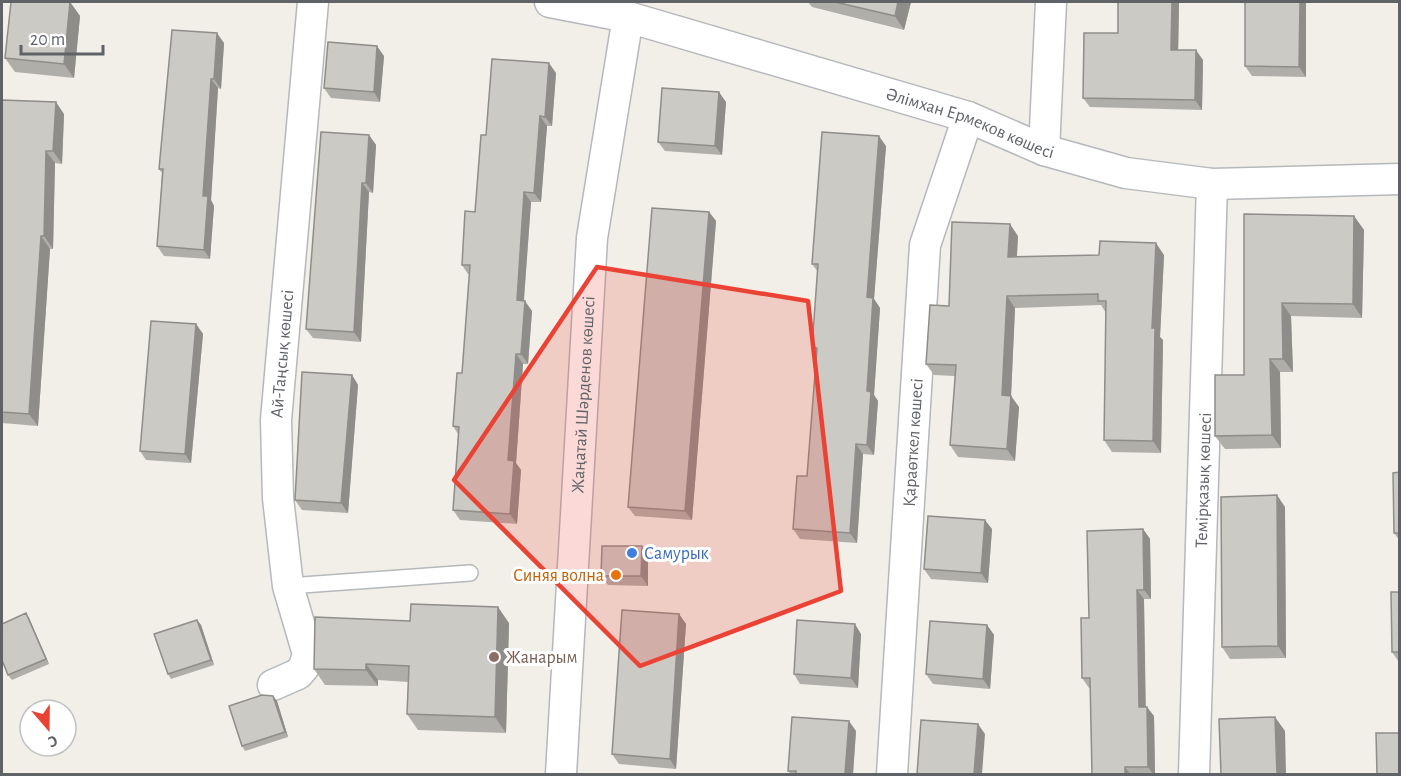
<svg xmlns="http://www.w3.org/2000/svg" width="1401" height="776" font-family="'Alegreya Sans',sans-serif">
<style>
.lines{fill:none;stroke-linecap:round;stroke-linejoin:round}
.lane-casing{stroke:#b5b8bc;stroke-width:18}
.street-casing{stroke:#b5b8bc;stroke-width:33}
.lane{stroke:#fff;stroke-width:15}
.street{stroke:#fff;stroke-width:30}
.wall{fill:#afaea9}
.shaded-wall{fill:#8f8d8a}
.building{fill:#cccac5;stroke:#8f8d8a;stroke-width:1.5}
.marked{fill:#ea4335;fill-opacity:0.2;stroke:#ea4335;stroke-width:4.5;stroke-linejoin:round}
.shop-dot{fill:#3f7fe0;stroke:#fff;stroke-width:2}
.food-dot{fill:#e8710a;stroke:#fff;stroke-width:2}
.education-dot{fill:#8d6e63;stroke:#fff;stroke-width:2}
.labels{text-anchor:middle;stroke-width:6;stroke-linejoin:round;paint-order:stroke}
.street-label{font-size:18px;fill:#5f6368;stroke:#fff}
.shop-label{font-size:18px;fill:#366cbe;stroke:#fff;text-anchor:start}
.food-label{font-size:18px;fill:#c56008;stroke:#fff;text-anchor:end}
.education-label{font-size:18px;fill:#785e54;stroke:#fff;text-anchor:start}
</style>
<rect width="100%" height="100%" fill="#f1efe8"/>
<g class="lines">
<g class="lane-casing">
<path id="lane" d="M288,586L470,573"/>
</g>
<g class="street-casing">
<g id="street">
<path id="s1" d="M550,2L628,17L968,117L1044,150L1126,173L1212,184L1400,179"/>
<path d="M1044,150L1051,2"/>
<path id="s2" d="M273,685L298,674L304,667L308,654L288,586L278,498L276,420L313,2"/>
<path id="s3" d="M561,774L592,238L628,17"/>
<path id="s4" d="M892,774L925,245L968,117"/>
<path id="s5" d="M1194,774L1212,184"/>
</g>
</g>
<use href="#lane" class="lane"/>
<use href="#street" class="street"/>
</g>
<path class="wall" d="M70,2L80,16L74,78L15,72L5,58Z
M808,2H911L904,30L812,7Z
M1118,2H1179L1178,50L1203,60L1202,110L1090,107L1083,98L1118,33Z
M1306,2V77L1252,76L1245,66Z
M224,43L221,89L218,88L211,200L214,206L210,259L164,256L157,246L162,173L159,169Z
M384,56L380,102L331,98L324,88Z
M556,73L552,126H547L541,202H531L524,301L532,311L528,364H523L516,463L521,470L517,524L460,520L453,510L458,434L453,426L462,373L470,274H468L462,265L475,212L486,135Z
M726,102L722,155L665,151L658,142Z
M2,113L64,114L62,164L55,163L53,249H50L38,426L2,423Z
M369,135L376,145L373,193L369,192L361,342L313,338L306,329Z
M886,146L874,299L880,308L874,395L878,401L874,455L863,454L857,543L800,539L793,529L807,476L817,354L812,347L818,272L812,264Z
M709,212L716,221L692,520L635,516L628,507Z
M1244,214L1354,216L1364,230L1362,318L1291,316L1293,372H1280L1281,448L1225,449L1215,436L1244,375Z
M1018,236L1017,257L1164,255L1160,337L1163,340L1161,453L1112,452L1104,440L1106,313L1101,305L1015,308L1011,396L1019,407L1015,461L958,457L950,445L955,376L934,375L926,364L949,306Z
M196,324L203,334L191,463L146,460L140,451Z
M352,375L358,385L348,513L302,510L295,500Z
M1400,472V541L1394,533Z
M1285,507L1286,658L1230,659L1222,647Z
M992,529L988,583L931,579L924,569Z
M1143,529L1150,539L1151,599H1144L1145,707L1154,716L1155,774H1092L1091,688H1089L1082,678L1089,618Z
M642,546L648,556V586L608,585L601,576Z
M1400,592V662H1399L1392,652Z
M679,614L686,624L676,769L619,764L612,754Z
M29,618L49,664L12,680L8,675Z
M197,620L201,625L214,665L171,679L168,674Z
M410,621L509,623L506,733L418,730L407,714L408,682L378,680V686L325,685L314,669Z
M987,625L994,635L990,689L933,684L926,674Z
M861,634L858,688L800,684L794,674Z
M273,696L277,701L288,737L245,751L242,746Z
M856,731L853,774H791L788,771Z"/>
<path class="shaded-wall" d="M70,2L80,16L74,78L64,64Z
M898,2H911L904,30L895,16Z
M1172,2H1179L1178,60L1171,50Z
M1300,2H1306V77L1299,67Z
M217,33L224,43L221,89L214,79Z
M377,46L384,56L380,102L374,92Z
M1196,50L1203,60L1202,110L1195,100Z
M549,63L556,73L552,126L545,117Z
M211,79L218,88L211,200L214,206L210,259L204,250L203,196Z
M719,92L726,102L722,155L715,146Z
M56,102L64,114L62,164L53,151Z
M540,116L547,126L541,202L534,193Z
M369,135L376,145L373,193L366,183Z
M879,136L886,146L874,299L880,308L874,395L878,401L874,455L867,445V297Z
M46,151L55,163L53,249L44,236Z
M362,183L369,192L361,342L354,332Z
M524,192L531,202L523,310L517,300Z
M709,212L716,221L692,520L685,511Z
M1354,216L1364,230L1362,318L1353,304Z
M1010,224L1018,236L1016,269L1008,257Z
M41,236L50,249L38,426L29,414Z
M1156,243L1164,255L1160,337L1163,340L1161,453L1153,441L1152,328Z
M1007,296L1015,308L1011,396L1019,407L1015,461L1007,449L1002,395Z
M525,301L532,311L528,364L521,354Z
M1282,303L1291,316L1293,372L1283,359Z
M196,324L203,334L191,463L185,454Z
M516,354L523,364L516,463L521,470L517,524L510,514L508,460Z
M1270,359L1280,372L1281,448L1272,435Z
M352,375L358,385L348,513L341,503Z
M856,444L863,454L857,543L850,533Z
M1277,495L1285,507L1286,658L1278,646Z
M985,520L992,529L988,583L981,573Z
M1143,529L1150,539L1151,599L1144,590Z
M642,546L648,556V586L641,576Z
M1137,590L1144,599L1146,717L1139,707Z
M498,607L509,623L506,733L495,717Z
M26,613L29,618L49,664L46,659Z
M679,614L686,624L676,769L670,759Z
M197,620L201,625L214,665L211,660Z
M855,624L861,634L858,688L851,678Z
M987,625L994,635L990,689L983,679Z
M366,664L378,680V686L366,670Z
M273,696L277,701L288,737L285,732Z
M1147,707L1154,716L1155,774H1153L1148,767Z
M1275,717L1285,731L1286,774H1277Z
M849,721L856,731L853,774H845Z
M978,724L985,734L982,774H974Z
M1125,767L1130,774H1125Z"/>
<path class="building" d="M11,2H70L64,64L5,58Z
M835,2H898L895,16Z
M1118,2H1172L1171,50H1196L1195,100L1083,98L1084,33H1118Z
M1245,2H1300L1299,67L1245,66Z
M172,30L217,33L214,79H211L203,196H208L204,250L157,246L163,169H159Z
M328,42L377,46L374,92L324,88Z
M492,59L549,63L545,117L540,116L534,193L524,192L517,300L525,301L521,354H516L508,460L514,461L510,514L453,510L459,427L453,426L457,373H462L470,265H462L465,211L475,212L481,135H486Z
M662,88L719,92L715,146L658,142Z
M2,100L56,102L53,151H46L44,236H41L29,414L2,412Z
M321,132L369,135L366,183H362L354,332L306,329Z
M822,132L879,136L867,297L873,298L867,391L871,392L867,445L856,444L850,533L793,529L797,476H807L817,348L812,347L818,264H812Z
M652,208L709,212L685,511L628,507Z
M1244,214L1354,216L1353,304L1282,303L1283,359H1270L1272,435L1215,436V375H1244Z
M952,222L1010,224L1008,257L1099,255L1100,241L1156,243L1152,328H1155L1153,441L1104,440L1106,301H1098V294L1007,296L1002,395L1011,396L1007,449L950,445L956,365L926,364L930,305L949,306Z
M151,321L196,324L185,454L140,451Z
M302,372L352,375L341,503L295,500Z
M1400,472V533H1394L1393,473Z
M1277,495L1278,646L1222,647L1221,497Z
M928,516L985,520L981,573L924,569Z
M1143,529L1144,590H1137L1139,707H1147L1148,767H1125V774H1092L1090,678H1082L1081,618H1089L1087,531Z
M602,546H642L641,576H601Z
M1391,592H1400V652H1392Z
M411,604L498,607L495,717L407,714L409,666L366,664V670L314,669L315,617L410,621Z
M622,610L679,614L670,759L612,754Z
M26,613L46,659L8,675L2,660V624Z
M197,620L211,660L168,674L154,634Z
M797,620L855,624L851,678L794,674Z
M930,621L987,625L983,679L926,674Z
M262,695L273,696L285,732L242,746L229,706Z
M792,717L849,721L845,774H796V771H788Z
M1275,717L1277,774H1221L1219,719Z
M921,720L978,724L974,774H917Z
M1376,733H1400V774H1377Z"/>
<path class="marked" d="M597,267L808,301L841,591L640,666L454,480Z"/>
<circle class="shop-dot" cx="632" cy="553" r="6"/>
<circle class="food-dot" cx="616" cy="575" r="6"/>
<circle class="education-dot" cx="494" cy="657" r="6"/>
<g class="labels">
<g class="street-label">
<text dy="6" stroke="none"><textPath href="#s1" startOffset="438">Әлімхан Ермеков көшесі</textPath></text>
<text dy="6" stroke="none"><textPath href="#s2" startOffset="354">Ай-Таңсық көшесі</textPath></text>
<text dy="6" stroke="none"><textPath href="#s3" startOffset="380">Жаңатай Шәрденов көшесі</textPath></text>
<text dy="6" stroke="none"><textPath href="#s4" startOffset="332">Қараөткел көшесі</textPath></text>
<text dy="6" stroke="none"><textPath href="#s5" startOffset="294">Темірқазық көшесі</textPath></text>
</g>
<g class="shop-label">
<text x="644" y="559">Самурык</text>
</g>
<g class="food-label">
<text x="604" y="581">Синяя волна</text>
</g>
<g class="education-label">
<text x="506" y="663">Жанарым</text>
</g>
</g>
<rect width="1401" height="776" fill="none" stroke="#5f6368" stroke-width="6"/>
<g transform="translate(48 728) rotate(160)"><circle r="28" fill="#ffffff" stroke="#bfc1c3" stroke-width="1.5"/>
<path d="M0-4.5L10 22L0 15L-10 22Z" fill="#ea4335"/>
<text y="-9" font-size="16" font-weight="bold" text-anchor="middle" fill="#5f6368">С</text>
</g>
<path d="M21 45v9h82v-9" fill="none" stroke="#5f6368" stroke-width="3"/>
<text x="30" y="45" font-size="18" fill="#5f6368" stroke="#ffffff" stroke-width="4.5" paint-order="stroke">20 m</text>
</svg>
